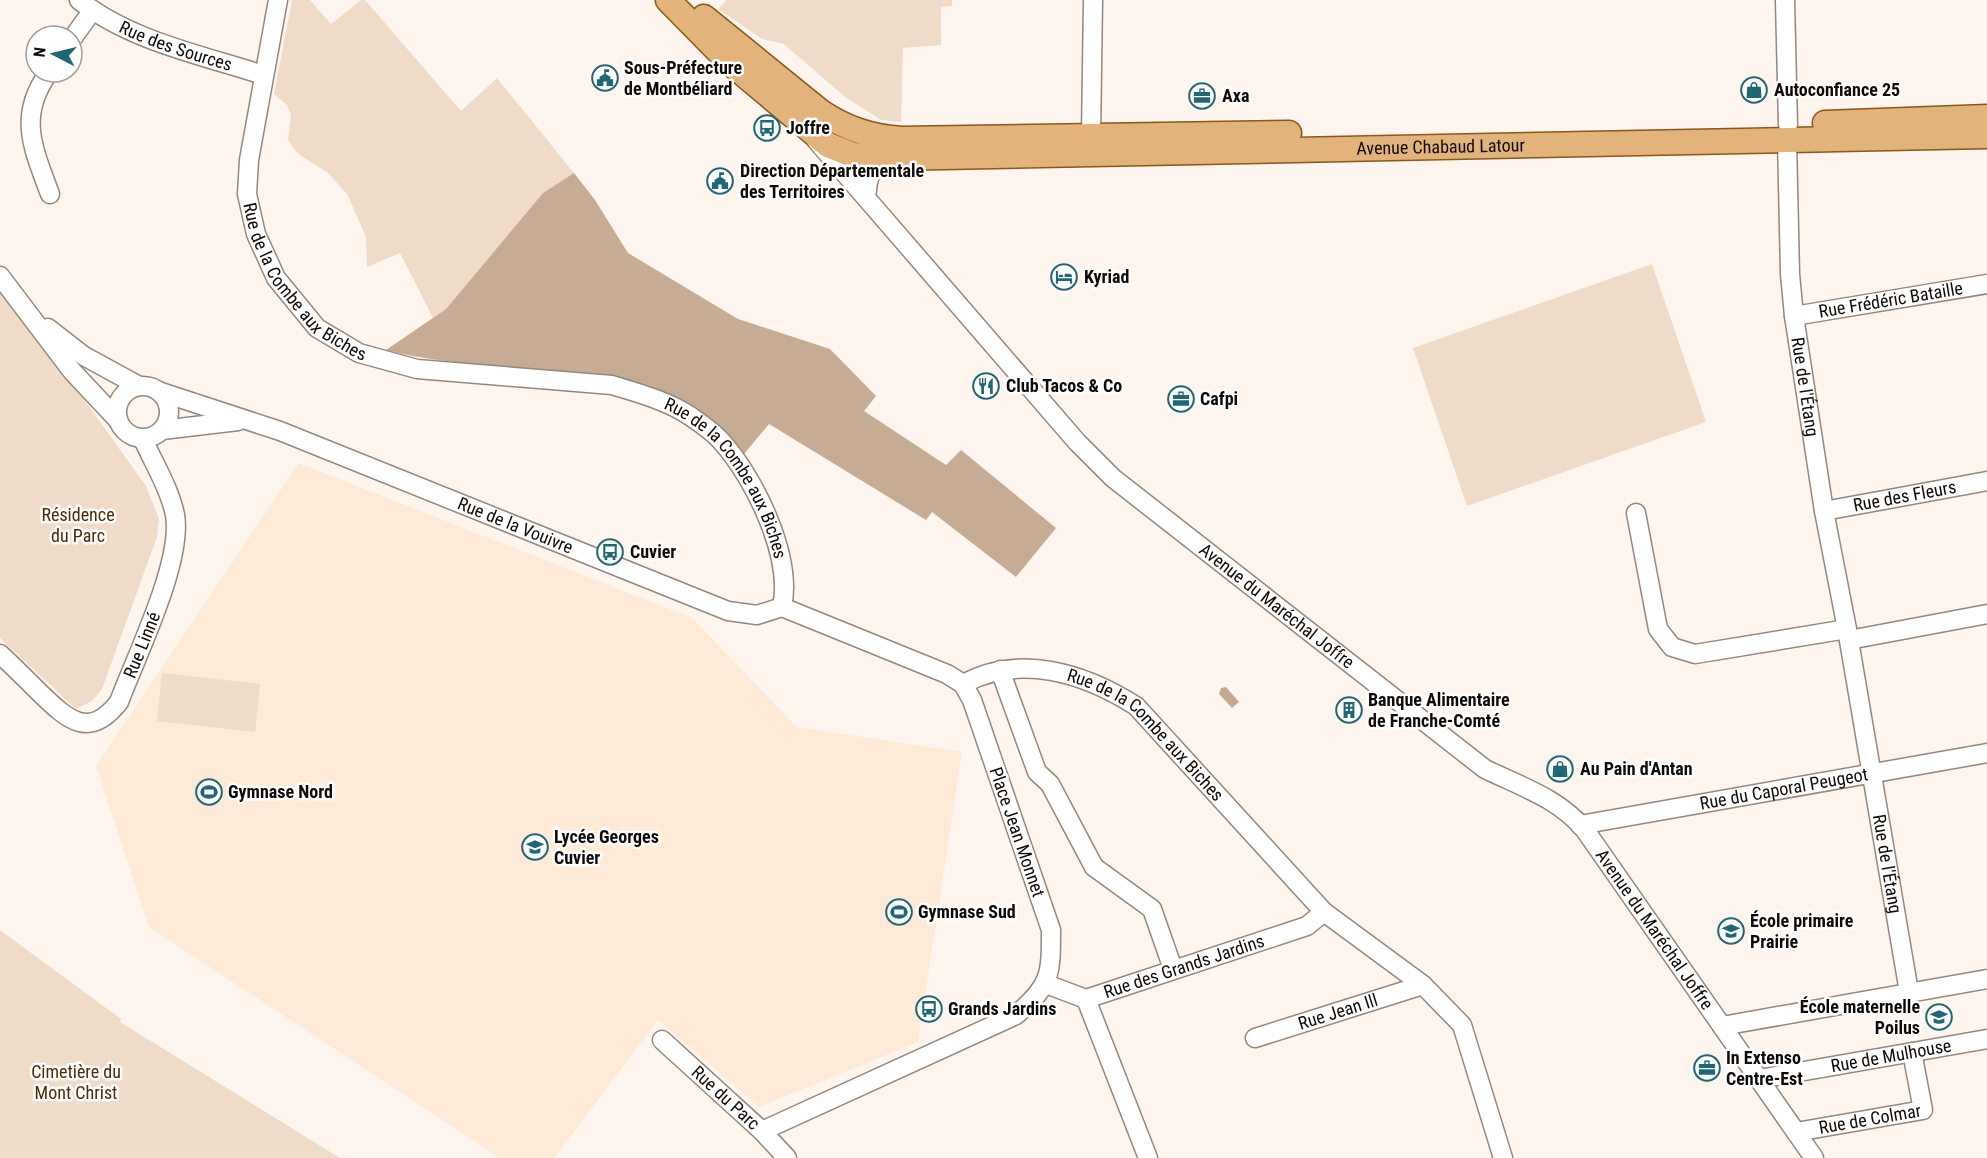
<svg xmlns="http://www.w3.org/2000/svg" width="1987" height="1158" font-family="'Roboto Condensed',sans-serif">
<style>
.built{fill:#ffead8}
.green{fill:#efdbc8}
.forest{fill:#c6ac94}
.water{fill:#c3a991}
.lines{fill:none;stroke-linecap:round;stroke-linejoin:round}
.minor-casing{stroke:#94877b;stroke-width:21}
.major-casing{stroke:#8c5718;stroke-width:27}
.minor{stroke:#fff;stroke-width:18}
.major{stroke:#e2b37a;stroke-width:24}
.labels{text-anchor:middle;stroke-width:5;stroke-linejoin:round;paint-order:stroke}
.street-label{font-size:18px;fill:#0f0a07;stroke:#fff}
.poi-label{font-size:18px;font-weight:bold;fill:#0f0a07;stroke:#fff;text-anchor:start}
.park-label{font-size:18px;fill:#4d2a00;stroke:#fff}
</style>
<rect width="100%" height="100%" fill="#fef6ee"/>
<path class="built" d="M299,463L692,618L797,727L962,752L918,1042L759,1107L658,1020L554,1158H500L149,927L96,766Z"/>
<path class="green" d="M292,0H310L331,24L361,0H365L461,111L497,78L574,173L543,193L446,309L433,318L400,253L367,267L366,237L347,194L327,172L298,154L288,140L291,115L287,105L274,94Z
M727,0H952V6L941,7V45L903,48L901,122L881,120L844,96L784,44L762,39L718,9Z
M1652,264L1706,422L1467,506L1413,348Z
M0,294L80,394L146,486L159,519L157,537L102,689L92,701L76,709L0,638Z
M162,673L260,684L255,732L157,721Z
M0,930L121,1019L120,1022L340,1158H0Z"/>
<path class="forest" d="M574,173L595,200L628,253L738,319L830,349L876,396L864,411L946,465L961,450L1056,528L1016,577L932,512L926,520L769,424L744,454C659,345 504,382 386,350L446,309L543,193Z"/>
<path class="water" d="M1226,687L1239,702L1232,708L1219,694L1221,688Z"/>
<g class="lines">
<g class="minor-casing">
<g id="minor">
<path id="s1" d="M79,0C130,41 202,55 263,75"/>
<path id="s2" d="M278,0L249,160L247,194L256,234L276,278L317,328L359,353L417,369L612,385C638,393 668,401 690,416C700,423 714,432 722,442C755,479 793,557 782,607"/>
<path d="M1785,0L1788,125"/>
<path d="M72,39L92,11"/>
<path d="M49,72C17,116 33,148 50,194"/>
<path d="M1091,136L1093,0"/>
<path id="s3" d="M816,140L1077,442L1113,478L1485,769C1522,787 1558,798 1585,830L1814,1158"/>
<path id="s4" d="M1787,140L1790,274L1794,316L1824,511L1847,629L1909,992"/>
<path d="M867,191C868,170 876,165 894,158"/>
<path d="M0,276L72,371L117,419"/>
<path id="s5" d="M1794,316L1987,284"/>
<path d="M48,328L84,356L139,386"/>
<circle cx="143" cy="412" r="26"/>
<path id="s6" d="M158,391L280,431L728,611L757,615L782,607"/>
<path d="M162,430L238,421"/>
<path id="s7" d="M1824,511L1987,481"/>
<path d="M1636,513L1658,629L1672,647L1695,654L1847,629"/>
<path d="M1849,640L1987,614"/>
<path id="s8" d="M0,654C14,667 27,680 40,693C68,720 89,740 119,702C136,656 183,562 175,515C170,489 153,462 143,439"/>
<path d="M1000,670L1037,772L1050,784L1094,867L1152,909L1173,969"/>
<path id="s9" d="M963,684C1020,653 1084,673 1136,706L1324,912L1423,985L1462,1025L1503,1158"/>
<path id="s10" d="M1580,825L1987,753"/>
<path id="s11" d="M1046,984L1086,999L1307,926L1324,912"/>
<path d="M1086,999L1148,1158"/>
<path d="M1722,1026L1987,979"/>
<path id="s12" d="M1255,1038L1423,985"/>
<path id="s13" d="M662,1040L762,1131L787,1158"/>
<path id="s14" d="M1759,1079L1987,1039"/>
<path d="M762,1131L1016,1015C1051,985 1051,975 1051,930L972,700L963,684L947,674L782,607"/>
<path id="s15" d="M1796,1132L1923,1110L1912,1052"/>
</g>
</g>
<g class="major-casing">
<g id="major">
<path id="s16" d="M668,0L730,63L828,145L853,155L894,158L1987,136"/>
<path d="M704,17L821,112C847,129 871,137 902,139L1289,133"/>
<path d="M1825,123L1987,117"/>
</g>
</g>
<use href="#minor" class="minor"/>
<use href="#major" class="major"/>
</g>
<defs>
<g id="civic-ring" transform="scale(1.35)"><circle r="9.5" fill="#fff" stroke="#206776" stroke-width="1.5"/><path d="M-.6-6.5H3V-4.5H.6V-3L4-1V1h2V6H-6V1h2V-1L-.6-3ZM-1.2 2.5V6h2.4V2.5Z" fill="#206776"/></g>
<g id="shop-ring" transform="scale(1.35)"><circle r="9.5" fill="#fff" stroke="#206776" stroke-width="1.5"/><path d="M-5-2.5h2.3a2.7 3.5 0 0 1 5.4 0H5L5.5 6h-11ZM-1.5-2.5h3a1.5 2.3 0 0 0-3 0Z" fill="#206776"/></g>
<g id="office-ring" transform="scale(1.35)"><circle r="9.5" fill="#fff" stroke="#206776" stroke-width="1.5"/><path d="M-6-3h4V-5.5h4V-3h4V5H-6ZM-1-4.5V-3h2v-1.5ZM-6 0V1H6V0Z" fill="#206776"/></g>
<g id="bus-ring" transform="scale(1.35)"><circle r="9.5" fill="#fff" stroke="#206776" stroke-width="1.5"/><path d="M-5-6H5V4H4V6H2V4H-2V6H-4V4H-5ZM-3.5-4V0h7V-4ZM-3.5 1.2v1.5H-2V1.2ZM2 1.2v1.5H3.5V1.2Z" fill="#206776"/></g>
<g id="hotel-ring" transform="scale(1.35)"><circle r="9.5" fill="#fff" stroke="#206776" stroke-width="1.5"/><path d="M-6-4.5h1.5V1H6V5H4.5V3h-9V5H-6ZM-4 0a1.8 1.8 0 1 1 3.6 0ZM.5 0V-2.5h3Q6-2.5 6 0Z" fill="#206776"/></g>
<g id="restaurant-ring" transform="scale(1.35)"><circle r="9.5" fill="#fff" stroke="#206776" stroke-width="1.5"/><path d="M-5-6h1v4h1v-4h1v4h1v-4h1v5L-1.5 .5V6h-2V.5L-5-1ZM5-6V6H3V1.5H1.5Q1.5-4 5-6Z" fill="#206776"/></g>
<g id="building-ring" transform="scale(1.35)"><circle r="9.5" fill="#fff" stroke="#206776" stroke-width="1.5"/><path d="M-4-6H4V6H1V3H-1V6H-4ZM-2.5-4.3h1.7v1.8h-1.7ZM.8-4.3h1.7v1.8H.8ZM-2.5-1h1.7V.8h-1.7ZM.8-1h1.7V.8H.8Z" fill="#206776"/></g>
<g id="stadium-ring" transform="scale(1.35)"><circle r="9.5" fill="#fff" stroke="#206776" stroke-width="1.5"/><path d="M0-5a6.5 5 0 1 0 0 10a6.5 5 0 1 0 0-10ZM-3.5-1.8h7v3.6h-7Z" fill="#206776"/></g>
<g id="school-ring" transform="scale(1.35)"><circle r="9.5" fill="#fff" stroke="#206776" stroke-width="1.5"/><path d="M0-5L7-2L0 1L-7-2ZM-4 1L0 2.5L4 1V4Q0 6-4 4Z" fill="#206776"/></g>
</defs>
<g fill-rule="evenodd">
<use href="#civic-ring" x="605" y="78"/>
<use href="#shop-ring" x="1754" y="90"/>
<use href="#office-ring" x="1202" y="96"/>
<use href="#bus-ring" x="767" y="128"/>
<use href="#civic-ring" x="720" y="181"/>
<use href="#hotel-ring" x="1064" y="277"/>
<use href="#restaurant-ring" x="986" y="386"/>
<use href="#office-ring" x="1181" y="399"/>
<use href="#bus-ring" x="610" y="552"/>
<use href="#building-ring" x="1349" y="710"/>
<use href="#shop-ring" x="1560" y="769"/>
<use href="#stadium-ring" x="209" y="792"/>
<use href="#school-ring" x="535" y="847"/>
<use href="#stadium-ring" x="899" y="912"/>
<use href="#school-ring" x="1731" y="931"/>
<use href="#bus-ring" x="929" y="1009"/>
<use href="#school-ring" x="1939" y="1017"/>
<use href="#office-ring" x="1707" y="1068"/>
</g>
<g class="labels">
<g class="street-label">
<text dy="6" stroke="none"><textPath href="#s1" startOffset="108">Rue des Sources</textPath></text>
<text dy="6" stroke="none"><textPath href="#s16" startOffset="831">Avenue Chabaud Latour</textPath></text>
<text dy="6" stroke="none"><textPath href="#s2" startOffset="306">Rue de la Combe aux Biches</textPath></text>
<text dy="6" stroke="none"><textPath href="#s5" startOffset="98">Rue Frédéric Bataille</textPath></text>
<text dy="6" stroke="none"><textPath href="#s4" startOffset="248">Rue de l'Étang</textPath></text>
<text dy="6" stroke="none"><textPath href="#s2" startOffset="812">Rue de la Combe aux Biches</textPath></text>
<text dy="6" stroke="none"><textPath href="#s7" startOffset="82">Rue des Fleurs</textPath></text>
<text dy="6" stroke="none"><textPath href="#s6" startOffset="382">Rue de la Vouivre</textPath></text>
<text dy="6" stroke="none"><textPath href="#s3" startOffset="658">Avenue du Maréchal Joffre</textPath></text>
<text dy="6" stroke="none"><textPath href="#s8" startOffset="214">Rue Linné</textPath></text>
<text dy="6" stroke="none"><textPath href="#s9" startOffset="208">Rue de la Combe aux Biches</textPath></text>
<text dy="6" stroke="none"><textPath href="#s10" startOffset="207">Rue du Caporal Peugeot</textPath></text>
<text transform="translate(1017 832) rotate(71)" y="6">Place Jean Monnet</text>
<text dy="6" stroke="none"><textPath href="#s4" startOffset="732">Rue de l'Étang</textPath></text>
<text dy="6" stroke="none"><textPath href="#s3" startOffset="1162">Avenue du Maréchal Joffre</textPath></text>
<text dy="6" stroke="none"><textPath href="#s11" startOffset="146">Rue des Grands Jardins</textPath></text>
<text dy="6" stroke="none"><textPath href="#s12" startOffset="87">Rue Jean Ill</textPath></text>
<text dy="6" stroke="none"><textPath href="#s14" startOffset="134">Rue de Mulhouse</textPath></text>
<text dy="6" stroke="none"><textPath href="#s13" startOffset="86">Rue du Parc</textPath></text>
<text dy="6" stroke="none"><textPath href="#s15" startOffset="75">Rue de Colmar</textPath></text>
</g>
<g class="poi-label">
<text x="624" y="74">Sous-Préfecture<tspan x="624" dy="21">de Montbéliard</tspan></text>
<text x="1774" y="96">Autoconfiance 25</text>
<text x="1222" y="102">Axa</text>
<text x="786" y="134">Joffre</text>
<text x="740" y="177">Direction Départementale<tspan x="740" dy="21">des Territoires</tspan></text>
<text x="1084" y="283">Kyriad</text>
<text x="1006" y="392">Club Tacos &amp; Co</text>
<text x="1200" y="405">Cafpi</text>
<text x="630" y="558">Cuvier</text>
<text x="1368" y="706">Banque Alimentaire<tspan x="1368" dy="21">de Franche-Comté</tspan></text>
<text x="1580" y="775">Au Pain d'Antan</text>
<text x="228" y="798">Gymnase Nord</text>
<text x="554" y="843">Lycée Georges<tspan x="554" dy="21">Cuvier</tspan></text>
<text x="918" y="918">Gymnase Sud</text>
<text x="1750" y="927">École primaire<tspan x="1750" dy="21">Prairie</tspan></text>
<text x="1920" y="1013" text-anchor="end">École maternelle<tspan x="1920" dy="21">Poilus</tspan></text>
<text x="948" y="1015">Grands Jardins</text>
<text x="1726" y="1064">In Extenso<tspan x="1726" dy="21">Centre-Est</tspan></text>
</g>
<g class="park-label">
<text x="78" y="521">Résidence<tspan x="78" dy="21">du Parc</tspan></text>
<text x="76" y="1078">Cimetière du<tspan x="76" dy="21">Mont Christ</tspan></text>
</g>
</g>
<g transform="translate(54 54) rotate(277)"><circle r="28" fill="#ffffff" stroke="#9f9d9c" stroke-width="1.5"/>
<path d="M0-4.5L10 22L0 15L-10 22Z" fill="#206776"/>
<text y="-9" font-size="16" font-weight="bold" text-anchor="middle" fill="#0f0a07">N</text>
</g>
</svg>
